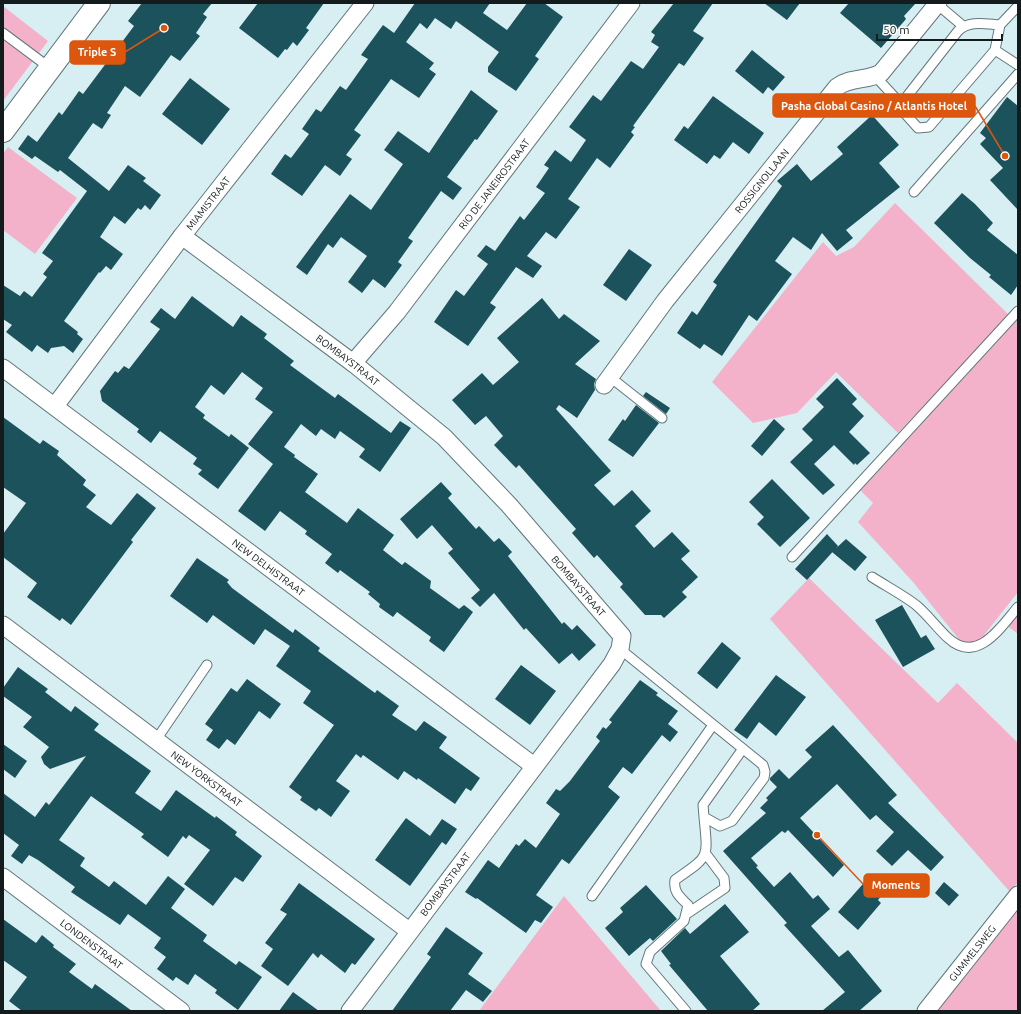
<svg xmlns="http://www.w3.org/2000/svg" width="1021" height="1014" font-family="Ubuntu,sans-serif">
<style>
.green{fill:#f4b2ca}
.building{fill:#1c525b}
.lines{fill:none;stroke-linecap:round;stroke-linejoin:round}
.service-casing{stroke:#62777b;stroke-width:11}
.minor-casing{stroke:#62777b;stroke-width:19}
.tertiary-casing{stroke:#62777b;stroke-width:24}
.service{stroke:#fff;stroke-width:9}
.minor{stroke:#fff;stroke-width:17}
.tertiary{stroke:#fff;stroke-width:22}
.labels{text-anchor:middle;stroke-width:4;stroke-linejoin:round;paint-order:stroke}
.street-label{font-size:10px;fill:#131b1d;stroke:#fff}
.leader{fill:none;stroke:#dd560d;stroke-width:1.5}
.callout-dot{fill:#dd560d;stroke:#fff;stroke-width:1.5}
.callout{fill:#dd560d;stroke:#dd560d;stroke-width:1.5}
.callout-label{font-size:11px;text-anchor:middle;font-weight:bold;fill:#fff}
</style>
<rect width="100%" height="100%" fill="#d7eff3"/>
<path class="green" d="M3,6L48,41L3,101Z
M8,147L77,198L35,254L3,230V154Z
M895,203L1009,315L898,433L836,372L797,413L753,423L712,382L823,242L836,256L854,247Z
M1018,319V592L970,653L913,582L858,522L873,503L859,489Z
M809,578L938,703L957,683L1018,743V882L1010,892L770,619Z
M1018,610V634L1006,625Z
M564,896L661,1011H479Z
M1018,907V1011H934Z"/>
<path class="building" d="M142,3H212L203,14L207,17L196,33L200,36L180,61L171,55L140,97L125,86L107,113L111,115L102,129L93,123L68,158L109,191L128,165L146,178L143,181L161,195L150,210L145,205L141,210L138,208L125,224L114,216L100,237L123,254L111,270L106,266L100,273L99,272L64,321L78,332L77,334L83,339L73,353L64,346L51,348L48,353L37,345L32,352L6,332L12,325L3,319V285L20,296L24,291L32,297L47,277L43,274L53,261L42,253L87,191L60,170L58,172L35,156L32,159L18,149L28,135L37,142L59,112L62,115L79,91L83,94L134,26L128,21Z
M258,3H324L306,28L309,30L297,46L293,42L287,50L285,49L278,58L239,28Z
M415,3H490L483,13L507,30L527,3H544L563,17L535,56L539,59L516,91L488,72V67L499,52L456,21L451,29L435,18L427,29L420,23L406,42L434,63L429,69L436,74L419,98L391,79L354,130L361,135L346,155L352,159L340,176L325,165L302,196L271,174L285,154L291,158L309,134L302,129L316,109L321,112L340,86L346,90L368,59L361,55L383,25L394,33Z
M674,3H713L693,31L704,38L684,66L679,63L633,126L635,127L631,132L634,135L610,168L597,158L568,199L580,207L556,239L546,232L527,256L542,266L533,278L516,267L490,303L496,307L468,346L434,322L456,290L464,296L488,264L477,256L486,245L495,251L520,216L524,220L545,193L536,187L549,168L544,165L555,150L571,162L586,140L569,127L593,95L601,101L631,61L643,69L659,47L651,42L655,35L651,32Z
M764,3H800L787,20Z
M849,3H916L904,16L906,19L881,48L840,13Z
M752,50L785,77L773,91L768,87L763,94L735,71Z
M190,78L230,109L202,145L162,114Z
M471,90L498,111L477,140L475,139L447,177L462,188L453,200L441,191L408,238L413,241L398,262L402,265L385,288L373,279L362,293L348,282L367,256L341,237L333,248L328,244L307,275L296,267L350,194L371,210L403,164L384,150L398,131L429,153Z
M713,96L764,133L749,154L733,142L720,159L714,155L707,164L674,140L684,126L688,129Z
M1007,97L1018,106V210L990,180L1003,168L980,144L986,138L980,133Z
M872,115L899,145L879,163L900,187L846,230L853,238L837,251L822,233L811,250L793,237L775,261L792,274L757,321L749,315L722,356L704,344L700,349L677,333L692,311L697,315L717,285L713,282L782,186L777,181L797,164L811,181L843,154L837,147Z
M962,193L975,204L993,223L987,230L1018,255V285L1011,295L989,277L991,275L970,258L934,223Z
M629,249L652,265L626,301L603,285Z
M192,296L233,327L241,315L267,334L264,338L294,361L290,365L335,398L338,394L391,433L400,421L411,428L380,472L359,457L365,449L340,431L335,439L321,429L316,436L301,424L284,447L295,455L294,457L318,474L305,492L347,523L358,508L394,535L383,550L402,565L405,562L431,581L430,588L459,609L464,605L473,612L444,652L429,641L431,637L397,612L393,617L379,607L380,604L368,594L370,592L340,570L338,573L325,563L332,554L305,534L307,531L280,511L265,531L238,511L273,464L248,444L273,412L255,399L263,388L242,372L224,395L211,385L195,407L205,415L203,418L229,437L231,434L249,448L218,489L198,474L202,470L193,464L197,458L160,431L151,443L137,432L139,429L102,401L100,391L115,371L118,373L124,366L129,369L160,329L150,322L161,308L175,319Z
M542,298L559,319L564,314L600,341L575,364L596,379L594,384L595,390L577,418L559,405L556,409L611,471L594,485L614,506L632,490L651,511L635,526L654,548L672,532L690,551L681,559L698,577L682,592L687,597L664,618L661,615H645L620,587L623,584L597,555L594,558L572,533L576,529L519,465L516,468L494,445L503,436L486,416L475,425L452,400L482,373L493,385L519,362L497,338Z
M837,378L857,399L852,404L864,416L849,432L870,453L857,465L855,463L854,465L834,445L814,464L835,485L823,495L790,462L813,440L802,429L824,407L816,399Z
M646,392L670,408L666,414L643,396Z
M636,405L659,423L633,457L608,440L623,419L625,421Z
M3,417L40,444L43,440L59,451L57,455L86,480L83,485L96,495L86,507L111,525L137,493L156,508L131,540L133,542L71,625L62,618L60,621L27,597L37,583L3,557V534L26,503L3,487Z
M774,419L785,429L762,456L751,446Z
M772,479L810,518L780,547L757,524L764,517L749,502Z
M441,482L452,494L448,498L476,529L479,526L494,542L499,538L512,552L508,556L562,624L564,622L572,630L577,625L596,645L579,661L572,653L559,664L526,628L524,630L494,593L480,607L471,598L480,590L448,553L453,549L432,525L417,539L400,519Z
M827,534L838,546L807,580L795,569Z
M846,539L867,557L855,571L832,552Z
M197,558L229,580L227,582L232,588L293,633L295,629L320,648L318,651L375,693L377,690L399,706L392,715L416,731L424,721L447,737L439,748L480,778L471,791L466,788L455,804L418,778L417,780L404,771L398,780L363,755L361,758L356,754L336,781L350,791L331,817L319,808L316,811L300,800L302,797L289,787L334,725L303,703L311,691L276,666L290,646L265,629L254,645L213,615L207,623L170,596Z
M902,605L921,638L926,635L935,649L903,667L875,620Z
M722,642L741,658L717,689L697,673Z
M521,665L556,691L530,725L495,699Z
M18,667L48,689L45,692L71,712L75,706L99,724L94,730L151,771L135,793L161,811L176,790L215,818L216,816L237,832L235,835L262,856L243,882L235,877L213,906L184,884L210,850L189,835L186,839L183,836L168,857L141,837L144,834L91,796L59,840L85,858L80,866L83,868L109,887L114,881L146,905L168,876L185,889L171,908L207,935L203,941L236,965L239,961L262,977L238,1010L215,993L217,990L195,974L188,985L176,977L173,981L157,969L166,957L154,948L161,938L128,914L120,925L71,892L75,887L38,860L29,855L22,864L11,856L19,845L3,833V793L35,817L46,802L49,805L86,756L50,769L44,764L41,757L49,747L23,727L32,717L3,696V688Z
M776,675L806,697L776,736L759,722L747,739L734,730Z
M247,679L281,704L270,719L259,711L235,745L227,739L219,749L206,740L213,730L205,724L231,688L237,692Z
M640,680L658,693L656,695L678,711L668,724L678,732L670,742L662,735L632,774L623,767L608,787L620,797L569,864L562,859L536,895L553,907L541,923L535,920L526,933L477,898L476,899L465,892L488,860L499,868L516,844L519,846L525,839L536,848L560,814L546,803L556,789L560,791L570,781L600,741L596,737L603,727L606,729L612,722L609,720Z
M833,725L897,795L888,803L944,857L931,871L908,850L892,866L876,851L894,832L876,815L870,820L837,784L800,818L844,865L833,877L788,830L785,833L782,831L751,858L758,866L756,867L774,887L790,872L813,899L818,895L830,909L811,926L839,957L848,950L882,991L859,1011H822L845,992L784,925L787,923L723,851L766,813L760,808L768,800L766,798L777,787L770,780V778L779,769L789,779L812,757L805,750Z
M3,744L27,761L15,778L3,769Z
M406,818L430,836L442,819L457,829L446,845L442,842L410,886L375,860Z
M870,876L886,890L878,900L881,903L858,930L838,912Z
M944,882L959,895L949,906L935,893Z
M299,883L375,939L355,965L352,963L345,973L321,954L318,958L313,953L288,986L261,966L273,949L265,943L287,914L280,910Z
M646,885L677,919L653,941L650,938L629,956L605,928L623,912L620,908Z
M725,904L749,932L720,956L760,1004L752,1011H708L669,965L671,964L661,951L685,928L690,934Z
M3,919L36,943L42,935L54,945L53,947L76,964L69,972L92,989L95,984L132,1011H22L9,1001L27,977L3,960Z
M446,927L483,953L468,974L492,991L483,1002L466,990L450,1011H392L431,957L427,954Z
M293,992L319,1011H279Z"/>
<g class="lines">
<g class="service-casing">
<path id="service" d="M937,4L963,26
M1000,25C985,24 969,20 958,31L901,104V109L918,128L929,127L990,56L995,50L1000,25L1018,6
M3,33L50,68
M995,50L1018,65
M876,77L901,104
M914,192L1018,74
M610,377L662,418
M792,557L1018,311
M872,577C886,586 903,595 916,605C928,615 937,628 948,638C977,665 1001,627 1018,607
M620,649L763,765L765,772L764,778L732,821L720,826L704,817C708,860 710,855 675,880C673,892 680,897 688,905L684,921L650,952L646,964L686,1011
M156,740L207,665
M704,817L703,805L742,750
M592,896L713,725
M688,913L725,888L724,878L706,854"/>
</g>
<g class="minor-casing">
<g id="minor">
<path id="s1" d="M182,236L353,363L444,437L509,505L622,636L620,649L612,664L350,1011"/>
<path id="s2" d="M353,363L397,312L631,3"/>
<path id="s3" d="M3,368L534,766"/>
<path id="s4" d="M604,385L665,301L837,87C850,77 867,81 881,73L938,3"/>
<path id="s5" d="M55,406L182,236L365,3"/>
<path id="s6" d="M3,625L409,931"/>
<path id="s7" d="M3,877L181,1011"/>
<path id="s8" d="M926,1011L1018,895"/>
</g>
</g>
<g class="tertiary-casing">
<path id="tertiary" d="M3,131L99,3"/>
</g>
<use href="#service" class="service"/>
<use href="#minor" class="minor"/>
<use href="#tertiary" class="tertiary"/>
</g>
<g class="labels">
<g class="street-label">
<text dy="4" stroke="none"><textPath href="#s4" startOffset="258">ROSSIGNOLLAAN</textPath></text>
<text dy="4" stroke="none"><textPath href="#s2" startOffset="228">RIO DE JANEIROSTRAAT</textPath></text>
<text dy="4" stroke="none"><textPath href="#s5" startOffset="254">MIAMISTRAAT</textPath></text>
<text dy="4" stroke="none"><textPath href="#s1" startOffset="207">BOMBAYSTRAAT</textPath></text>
<text dy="4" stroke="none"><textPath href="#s3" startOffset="332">NEW DELHISTRAAT</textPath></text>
<text dy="4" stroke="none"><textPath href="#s1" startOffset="531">BOMBAYSTRAAT</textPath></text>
<text dy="4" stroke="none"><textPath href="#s6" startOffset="255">NEW YORKSTRAAT</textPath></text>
<text transform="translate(445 884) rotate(-53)" y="4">BOMBAYSTRAAT</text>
<text dy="4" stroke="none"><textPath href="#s7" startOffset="111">LONDENSTRAAT</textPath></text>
<text dy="4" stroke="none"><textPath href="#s8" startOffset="74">GUMMELSWEG</textPath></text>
</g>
</g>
<path class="leader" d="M164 28L125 52M1005 156L975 106M817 835L864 885"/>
<g class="callout-dot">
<circle cx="164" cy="28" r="4"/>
<circle cx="1005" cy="156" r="4"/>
<circle cx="817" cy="835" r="4"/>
</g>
<g class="callout">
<rect x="70" y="41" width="55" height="23" rx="4"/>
<rect x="773" y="94" width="202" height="23" rx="4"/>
<rect x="864" y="874" width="65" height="23" rx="4"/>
</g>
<g class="callout-label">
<text x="97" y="56">Triple S</text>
<text x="874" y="110">Pasha Global Casino / Atlantis Hotel</text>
<text x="896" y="889">Moments</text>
</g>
<rect width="1021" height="1014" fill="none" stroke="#131b1d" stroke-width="8"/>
<path d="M877 34v6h125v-6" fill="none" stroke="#131b1d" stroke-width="2"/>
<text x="883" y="34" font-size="12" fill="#131b1d" stroke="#ffffff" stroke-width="3" paint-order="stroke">50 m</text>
</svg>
